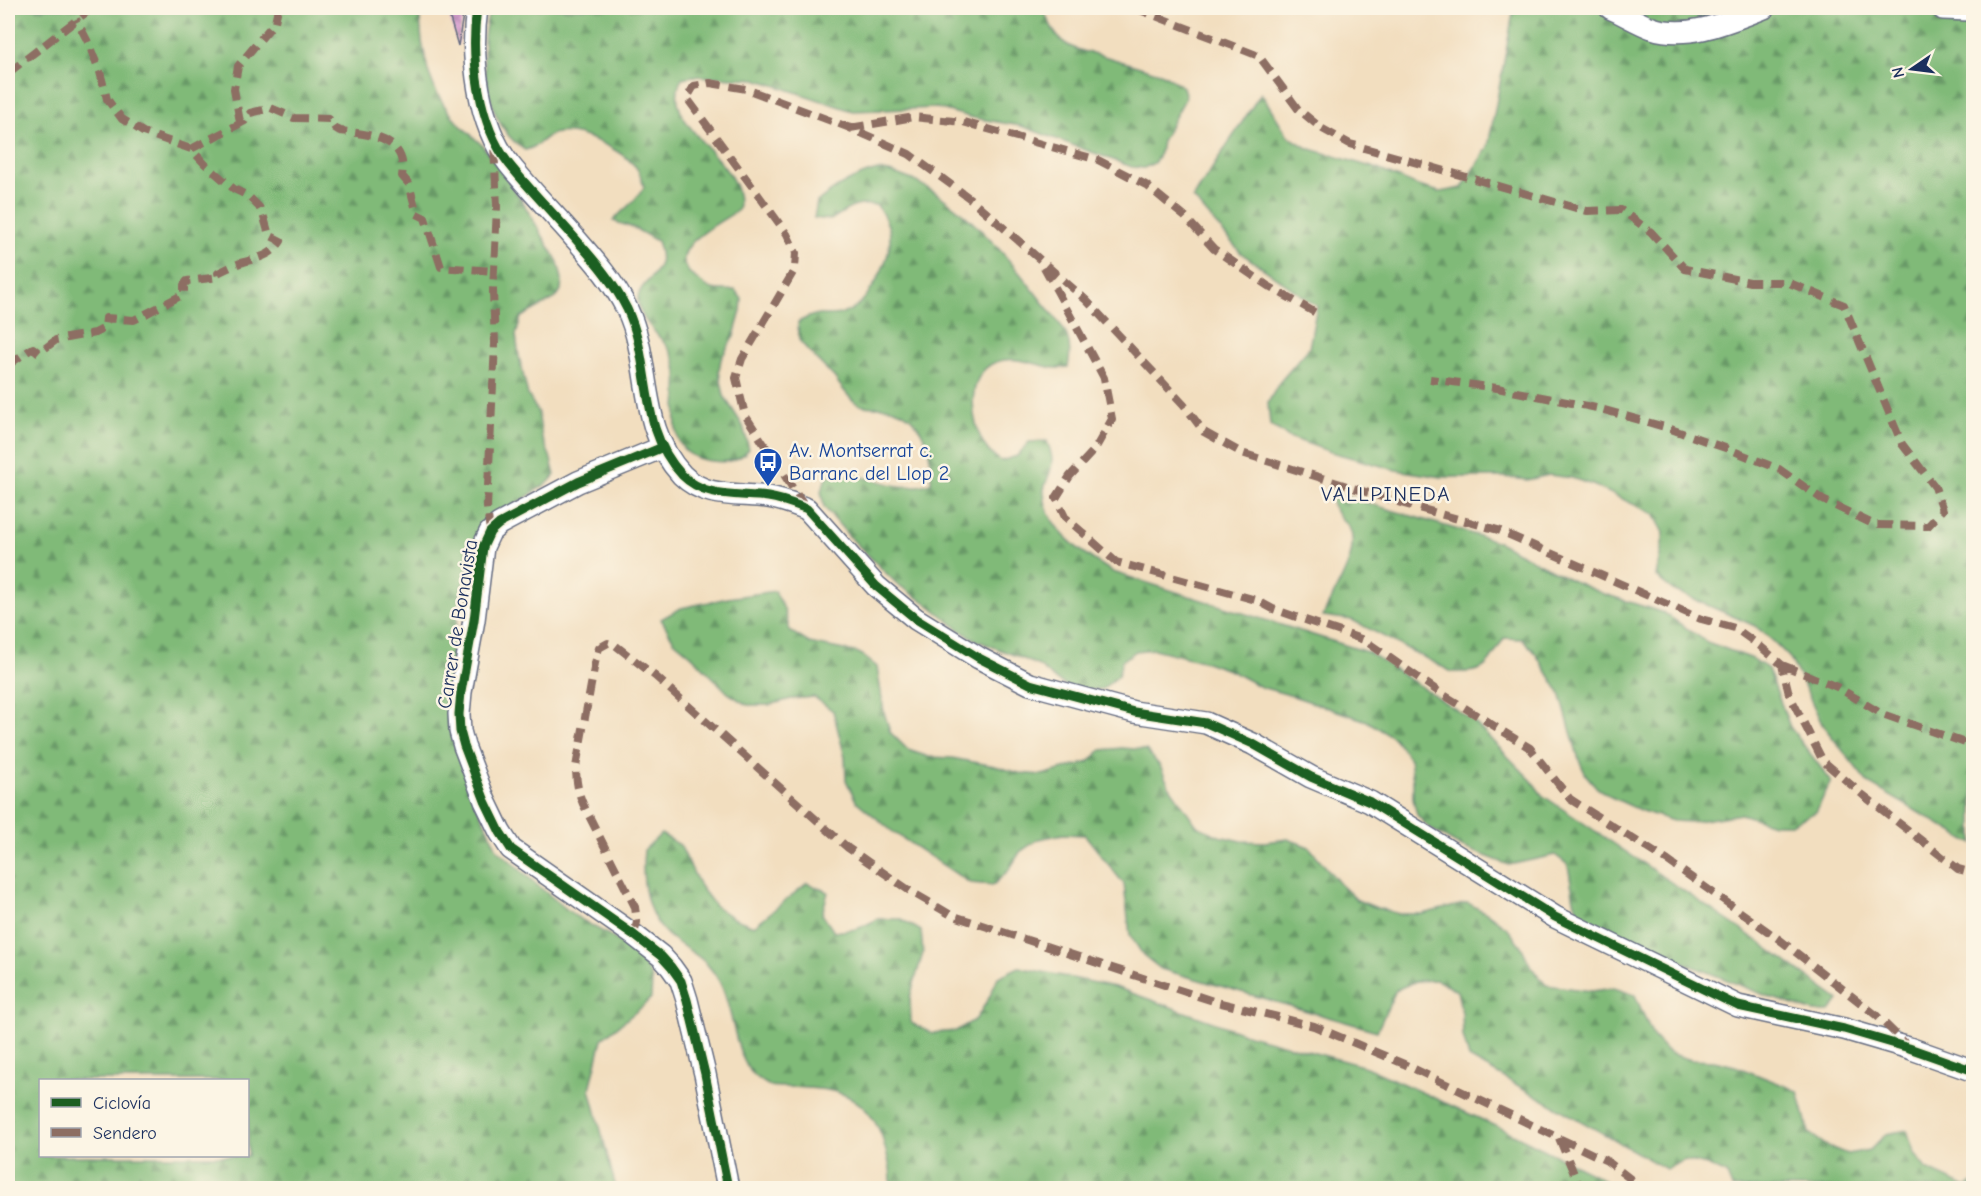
<svg xmlns="http://www.w3.org/2000/svg" width="1981" height="1196" font-family="'Comic Neue',sans-serif">
<style>
.forest{fill:url(#forest-firs);stroke:#4e746b;stroke-width:1.5;fill-rule:evenodd}
.building{fill:url(#building-cross-hatch)}
.lines{fill:none;stroke-linecap:round;stroke-linejoin:round}
.minor-casing{stroke:#666c80;stroke-width:24}
.minor{stroke:#fff;stroke-width:21}
.quiet{stroke:#8d6e63;stroke-width:8;stroke-dasharray:15 8;stroke-linecap:butt}
.cycleway-casing{stroke:#fcf5e5;stroke-width:13}
.cycleway{stroke:#1b5e20;stroke-width:9}
.labels{text-anchor:middle;stroke-width:5;stroke-linejoin:round;paint-order:stroke}
.transit-label{font-size:20px;fill:#164399;stroke:#fcf5e5;text-anchor:start}
.street-label{font-size:20px;fill:#1b2f5e;stroke:#fcf5e5}
.neighbourhood-label{font-size:21px;letter-spacing:1.5px;fill:#1b2f5e;stroke:#fcf5e5}
</style>
<defs>
<pattern id="forest-firs" width="22" height="20" patternUnits="userSpaceOnUse" patternTransform="scale(1.5)"><rect width="22" height="20" fill="#80ba78"/><path d="M5 1l3.5 6h-7zM16 11l3.5 6h-7z" fill="#689866"/></pattern>
<pattern id="building-cross-hatch" width="8" height="8" patternUnits="userSpaceOnUse" patternTransform="scale(1.5)"><rect width="8" height="8" fill="#d69bcf"/><path d="M0 0l8 8M0 8l8-8" fill="none" stroke="#ad7fab"/></pattern>
</defs>
<rect width="100%" height="100%" fill="#fcf5e5"/>
<filter id="ink" filterUnits="userSpaceOnUse"><feTurbulence type="fractalNoise" baseFrequency=".0167" numOctaves="2"/><feDisplacementMap in="SourceGraphic" scale="12" xChannelSelector="R" yChannelSelector="G"/><feConvolveMatrix kernelMatrix="1 2 1 2 8 2 1 2 1" color-interpolation-filters="sRGB"/></filter>
<filter id="wash" filterUnits="userSpaceOnUse"><feTurbulence type="fractalNoise" baseFrequency=".008" numOctaves="4" result="noise"/><feDisplacementMap in="SourceGraphic" scale="24" xChannelSelector="R" yChannelSelector="G"/><feGaussianBlur stdDeviation="1.35" result="paint"/><feColorMatrix in="noise" values="0 0 0 0 0 0 0 0 0 0 0 0 0 0 0 0 0 1.4 0 .05"/><feComposite in="paint" operator="in"/></filter>
<g filter="url(#wash)">
<rect width="100%" height="100%" fill="#f2debf"/>
<path class="forest" d="M8,8H419L422,42L428,71L435,89L444,105L456,121L482,145L522,201L558,262L562,279L561,290L556,298L521,317L516,335L519,357L528,395L538,412L542,438L550,456L555,475L549,482L477,530L459,601L448,724L469,788L497,849L537,885L575,916L612,937L637,956L645,965L652,980L651,998L643,1006L602,1039L590,1089L616,1188H8ZM40,1080H248V1156H40Z
M490,8H1041C1047,15 1050,25 1055,33C1064,47 1082,52 1097,54L1163,74L1183,87L1186,97L1162,141L1160,153L1154,163L1144,168L1132,167L1021,126L974,118L937,108L852,111L756,79L693,76L682,78C656,128 749,161 738,210C721,223 661,249 693,276C711,291 712,291 735,290L742,299L741,311L734,336L721,359L719,371L724,396L743,426L749,449C739,461 728,463 712,461C651,455 689,393 673,356C664,337 641,324 638,302C636,286 656,278 660,263C662,256 659,247 657,241L634,228L613,221C623,209 636,202 644,187C642,180 640,171 635,166C620,149 576,127 553,134C541,138 540,147 525,150C490,128 483,78 484,40C484,29 488,18 490,8Z
M1514,8H1973V844L1868,783L1822,724L1802,681L1789,657L1773,641L1755,626L1673,590L1656,577L1664,533L1654,514L1595,486L1572,478L1549,475L1527,480L1505,477H1442L1396,470L1331,452L1289,437L1270,425L1268,403L1279,383L1309,348L1317,306L1241,253L1193,198L1261,93L1288,136L1307,148L1375,168L1418,186L1440,192L1462,188L1488,147Z
M878,170C942,178 1003,250 1040,299C1049,311 1061,322 1067,336C1071,347 1070,356 1068,367C1062,368 1055,369 1049,367C1034,364 1020,358 1004,360C963,366 969,424 987,449C990,454 996,457 1001,461L1017,456L1029,442L1047,441C1051,452 1054,460 1050,472C1048,478 1045,484 1044,490C1043,528 1084,555 1113,572L1370,653L1472,720L1532,781L1542,795L1755,939L1839,1000L1830,1012H1814L1767,996L1675,959L1579,915L1574,900L1568,865L1555,855L1509,865L1462,847L1429,828L1417,815L1413,799V781L1410,759L1394,738L1367,721L1293,696L1261,687L1231,671L1206,662L1154,649L1136,651L1122,661L1118,676L1102,689L1085,690L1069,687L1056,680L1039,666L1024,659L978,641L964,633L925,602L897,584L848,535L824,507L821,491L827,476C839,475 849,474 861,477C889,482 901,492 931,483C933,454 924,416 891,408C880,406 863,409 855,402C846,395 841,386 834,377C822,365 810,353 799,340L798,322C803,320 809,316 815,315C826,314 836,317 847,312C868,304 890,261 890,239C891,226 883,215 877,205C856,203 848,208 831,220L814,218L817,202C836,186 854,176 878,170Z
M1347,497L1496,541L1571,580L1601,593L1664,613L1707,642L1753,659L1768,669L1790,727L1831,781L1816,812L1791,824H1773L1741,814L1691,822L1673,821L1642,811L1611,797L1597,788L1586,775L1579,760L1560,693L1534,651L1522,639L1504,638C1487,665 1488,674 1452,672L1352,620L1323,616C1333,592 1362,553 1349,527C1347,523 1342,520 1339,516C1335,511 1333,505 1331,499Z
M775,591L784,609L790,631L809,643L859,653L877,667L884,712L890,732L908,750L929,757L952,758L995,766L1019,773L1042,775L1089,762L1101,750L1122,748L1146,750L1160,766L1169,786L1197,826L1219,836L1241,841L1264,842L1288,839L1309,847L1340,884L1357,900L1377,908L1399,914H1422L1468,903L1488,914L1507,928L1521,946L1531,967L1546,985L1592,991L1614,988L1635,995L1653,1036L1669,1053L1691,1060L1714,1061L1735,1066L1798,1091L1809,1133L1827,1146L1847,1154L1870,1150L1886,1134L1907,1130L1914,1152L1926,1169L1966,1187L1973,1183V1188H1732L1727,1174L1707,1165L1685,1160L1666,1169L1469,1058L1463,1036L1462,1013L1457,991L1437,980L1416,981L1396,990L1377,1031L1161,969L1143,955L1130,935L1124,884L1085,835L1063,834L1039,839L1020,852L1009,870L993,885L970,883L893,832L856,801L846,780L845,757L833,711L814,697L791,699L769,705H747L728,693L692,656L674,641L661,619L681,608L728,598Z
M661,834L680,845L700,886L715,906L733,918L754,926L807,883L828,892L822,914L834,932L857,929L878,919H901L921,931L923,953L910,997L911,1023L932,1033L956,1031L976,1019L989,998L998,977L1019,967L1115,987L1249,1035L1366,1067L1507,1131L1599,1177L1613,1188H890C893,1174 888,1158 884,1144C882,1132 875,1121 868,1112C846,1087 819,1089 789,1087C783,1087 776,1087 770,1086C765,1084 756,1077 752,1073C734,1053 733,1008 720,983C706,957 693,954 671,938C645,917 641,880 644,850Z"/>
<g id="blocks">
<path class="building" d="M447,8H464L458,46Z"/>
</g>
</g>
<g filter="url(#ink)">
<use href="#blocks" fill-opacity="0" stroke="#666c80" stroke-width="1.5"/>
<g class="lines">
<g class="minor-casing">
<path id="minor" d="M477,8C470,57 478,124 509,164C529,189 552,212 573,236C593,259 613,281 627,309C653,364 637,427 682,475C706,499 737,493 768,497C782,499 794,504 807,509L876,586L916,619L979,658L1030,684L1134,712L1206,723L1253,744L1311,777L1370,802L1555,917L1738,1006L1844,1029L1909,1048L1974,1071
M1610,8C1624,14 1638,23 1652,28C1689,40 1730,21 1764,8
M1943,8V9L1969,10L1974,8
M663,447L578,482L499,524L490,532L483,547L474,620L461,692L459,714L460,731L464,746L485,801L500,832L511,849L634,935L661,956L671,967L681,981L687,1000L705,1074L728,1188"/>
</g>
<use href="#minor" class="minor"/>
<path class="quiet" d="M1135,8L1259,56L1298,109L1321,128L1350,144L1587,211L1621,210L1651,232L1685,269L1750,282H1787L1844,305L1902,444L1935,487L1943,510L1928,526L1875,525L1823,500L1779,469L1731,450L1665,427L1597,408L1497,388L1430,379
M8,73L92,8
M240,122L234,89L238,66L275,22L278,8
M850,128L914,117L963,122L1098,160L1146,185L1185,217L1214,249L1268,286L1316,313
M191,149L245,121L250,113L271,108L294,118L329,119L335,128L340,131C368,134 408,137 402,176L409,184L417,214L425,218L441,267L494,271
M1044,267L1104,378L1112,419L1095,449L1070,476L1056,498L1065,517L1116,562L1256,600L1273,609L1364,640L1439,692L1530,748L1570,799L1668,861L1780,940L1876,1015L1905,1043
M8,365L33,348L39,353L56,340L95,333L105,328L106,318L134,320L184,294V285L187,281L219,277L218,273C226,269 235,264 244,262C261,257 271,256 281,241L269,235L263,214L259,207L248,196L234,189L205,164L191,149L143,132L122,119L107,99L100,72L87,40L76,19
M805,507L745,415L736,378L742,359L795,269L796,253L787,234L687,98L694,86L710,83L746,89L850,128L909,154L972,200L1086,300L1184,405L1204,432L1242,453L1404,504L1498,530L1701,619L1735,628L1760,646L1782,665L1789,694L1823,761L1863,795L1958,869L1974,873
M490,532L487,507L495,344L493,290L497,207L494,145
M1782,665L1837,687L1882,714L1974,746
M634,935L637,922L635,907L583,804C578,792 576,781 576,767L595,663L599,648L608,643L615,645L655,676L848,848L910,891L951,915L1213,1001L1314,1026L1404,1064L1607,1161L1642,1188
M1559,1138L1580,1188"/>
<g class="cycleway-casing">
<path id="cycleway" d="M477,8C470,57 478,124 509,164C529,189 552,212 573,236C593,259 613,281 627,309C653,364 637,427 682,475C706,499 737,493 768,497C782,499 794,504 807,509L876,586L916,619L979,658L1030,684L1134,712L1206,723L1253,744L1311,777L1370,802L1555,917L1738,1006L1844,1029L1909,1048L1974,1071
M663,447L578,482L499,524L490,532L483,547L474,620L461,692L459,714L460,731L464,746L485,801L500,832L511,849L634,935L661,956L671,967L681,981L687,1000L705,1074L728,1188"/>
</g>
<use href="#cycleway" class="cycleway"/>
</g>
</g>
<defs>
<g id="bus-pin" transform="scale(1.5)"><path d="M0 17L-7.5 6A9.5 9.5 0 1 1 7.5 6Z" fill="#1a4fb4" stroke="#fcf5e5"/><path d="M-5-6H5V4H4V6H2V4H-2V6H-4V4H-5ZM-3.5-4V0h7V-4ZM-3.5 1.2v1.5H-2V1.2ZM2 1.2v1.5H3.5V1.2Z" fill="#fff"/></g>
</defs>
<g fill-rule="evenodd">
<use href="#bus-pin" x="768" y="462"/>
</g>
<g class="labels">
<g class="transit-label">
<text x="789" y="457">Av. Montserrat c.<tspan x="789" dy="23">Barranc del Llop 2</tspan></text>
</g>
<g class="street-label">
<text transform="translate(457 624) rotate(-81)" y="7">Carrer de Bonavista</text>
</g>
<g class="neighbourhood-label">
<text x="1386" y="501">VALLPINEDA</text>
</g>
</g>
<rect width="1981" height="1196" fill="none" stroke="#fcf5e5" stroke-width="30"/>
<rect x="39" y="1079" width="210" height="78" fill="#fcf5e5" stroke="#a2a6af" stroke-width="1.5"/>
<rect x="51" y="1098" width="30" height="9" fill="#1b5e20" stroke="#a2a6af" stroke-width="1.5"/>
<text x="93" y="1109" font-size="18" fill="#1b2f5e">Ciclovía</text>
<rect x="51" y="1128" width="30" height="9" fill="#8d6e63" stroke="#a2a6af" stroke-width="1.5"/>
<text x="93" y="1139" font-size="18" fill="#1b2f5e">Sendero</text>
<g transform="translate(1912 69) rotate(256)" stroke="#fcf5e5" stroke-width="4.5" paint-order="stroke">
<path d="M0-4.5L10 22L0 15L-10 22Z" fill="#1b2f5e"/>
<text y="-9" font-size="16" font-weight="bold" text-anchor="middle" fill="#1b2f5e">N</text>
</g>
</svg>
